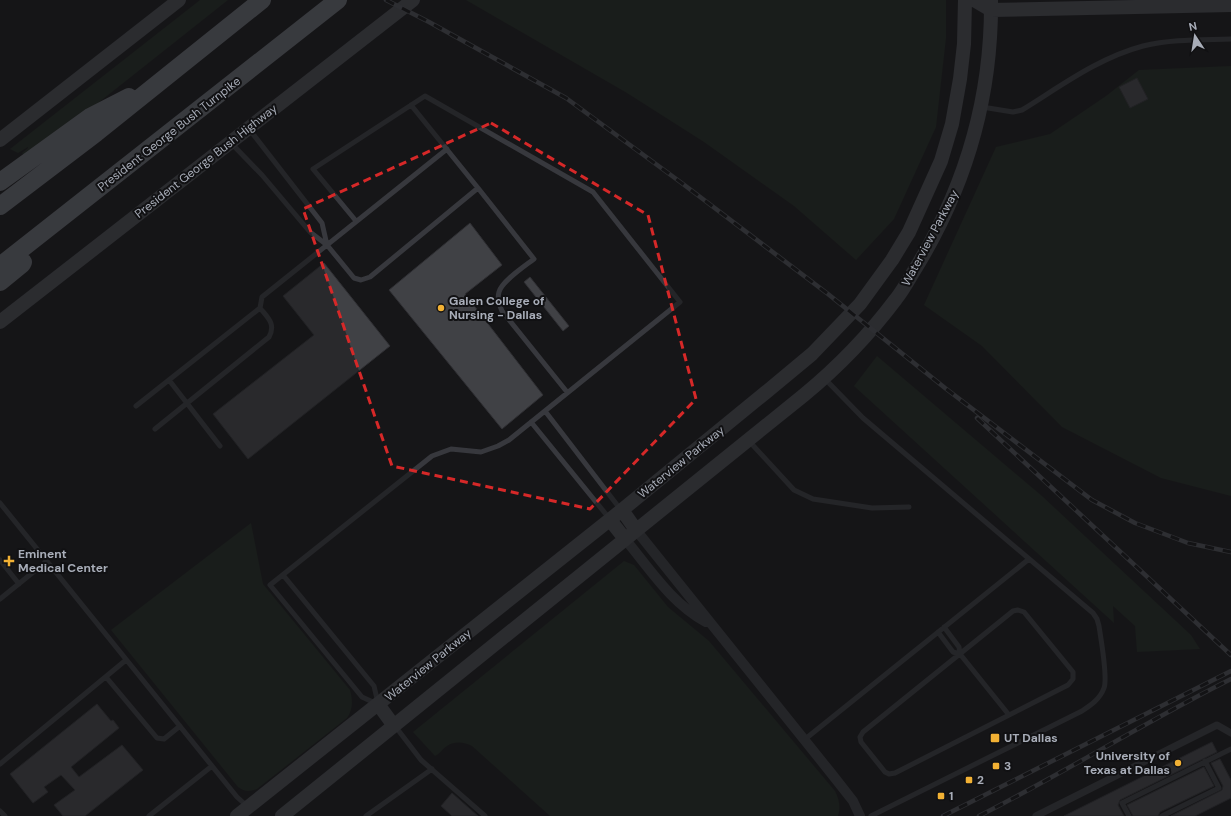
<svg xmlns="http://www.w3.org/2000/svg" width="1231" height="816" font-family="'DM Sans',sans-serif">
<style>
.green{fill:#1e261f}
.building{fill:#404145;stroke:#303034}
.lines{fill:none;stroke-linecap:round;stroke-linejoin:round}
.service{stroke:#37383d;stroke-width:5}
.pedestrian{stroke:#37383d;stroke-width:7}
.minor{stroke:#37383d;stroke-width:10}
.secondary{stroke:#45474d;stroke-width:14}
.motorway{stroke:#63666e;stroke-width:18}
.rail-casing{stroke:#4a4c52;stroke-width:4.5}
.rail{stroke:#111113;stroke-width:3;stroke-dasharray:9;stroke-linecap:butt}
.marked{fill:none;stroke:#d62828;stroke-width:3;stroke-dasharray:8 5;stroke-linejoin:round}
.poi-dot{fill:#f2b134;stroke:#111113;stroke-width:1.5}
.labels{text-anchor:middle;stroke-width:4;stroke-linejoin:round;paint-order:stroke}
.street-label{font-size:12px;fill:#a8adb8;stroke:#111113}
.poi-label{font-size:12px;font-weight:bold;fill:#a8adb8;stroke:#111113;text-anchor:start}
</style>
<rect width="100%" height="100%" fill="#161618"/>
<path class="green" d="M200,0H228L64,130L26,157L22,153L28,148V147L18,153L10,149Z
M466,0H946V38L936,127L894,219L856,260L794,206L704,142L627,93Z
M1231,66V496L1161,478L1062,427L982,346L924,305L996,147L1050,134L1106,96L1139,70Z
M877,356L1042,496L1191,635L1200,649L1137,652L1135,626L1113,606L1114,623L854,386Z
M251,523L263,584L350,690C353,701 353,709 347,718L257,789C249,792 245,792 238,787L111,630Z
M624,561L634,565L668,607L709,641L835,791C839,799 841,807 838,816H550L472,746C464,742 455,741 447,746C442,749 440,754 435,756L413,732Z"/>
<path class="building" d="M1137,78L1148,99L1130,108L1119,87Z
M470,223L502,265L465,294L543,395L502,429L389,290Z
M324,263L390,346L248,459L213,414L314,335L283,296Z
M530,277L569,326L563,331L524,282Z
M97,704L111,721L113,720L119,728L71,767L79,777L122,745L143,770L85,816H63L54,805L75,790L61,775L44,787L48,792L33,803L10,774Z
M1212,742L1217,752L1120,800L1118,805L1124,816H1064Z
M1220,759L1231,780V798L1195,816H1171L1222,790L1223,786L1211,763Z
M1204,767L1214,786L1160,812L1158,816H1133L1127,805Z
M452,793L478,816H452L441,806Z"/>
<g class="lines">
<path class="service" d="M411,105L478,188
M982,107L1013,112L1022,110C1061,86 1098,58 1143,46C1172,39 1202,40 1231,39
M249,129L322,223L327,245
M231,143L262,175L310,232L327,245L354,278L361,280L370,277L478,188L534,259C525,266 502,281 499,292C497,299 499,304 502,311L567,392
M356,221L313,169L425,96L593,192L680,302L509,440L498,446L481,452L451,449L432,456L270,585L362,697L375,703
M825,379L863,418L1093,613L1097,619L1099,626C1101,640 1108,677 1104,688C1100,699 1091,705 1082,711L871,816
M169,380L220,446
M136,406L260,308L262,297L447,149
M545,411L621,510
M531,422L609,518
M155,429L269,337C276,324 268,318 260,308
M749,441L794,490L813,499L872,508L909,507
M0,503L237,797L247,806
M0,560L19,584
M283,575L374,686L378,703
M0,599L47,561
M1018,610L1024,612L1073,672V679L1068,685L895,773L889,774L885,772L861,742L860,737L863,732L1013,611Z
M944,627L959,647L960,654L1009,715
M938,632L953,652L960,654
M106,677L157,738L164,739L180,726
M395,726L421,760L485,816
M804,740L1029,559
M0,764L126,660
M0,811L5,816
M149,816L212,766
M366,816L432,769
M1129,816L1122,803L1231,749
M1162,816L1219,788L1205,761"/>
<path class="pedestrian" d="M1036,816L1217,725L1231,733"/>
<path class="minor" d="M636,530L831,773L853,801L860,816
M625,539C650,569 671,603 706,622"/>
<path class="secondary" d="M974,0L991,10L1231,5
M0,140L179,0
M0,322L413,0
M622,510L636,530
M610,520L625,539
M378,704L394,726
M237,816L622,510L765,393L812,354L860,304L892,260L909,232L941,161L952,124L960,79L964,44L965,0
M282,816L804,395C838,367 869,335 896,299C904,289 910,277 917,266C966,185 992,95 991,0"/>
<path class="motorway" d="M0,182L90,117L129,97
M0,206L96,133L262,0
M0,266L338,0
M0,282L22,264L23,262"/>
<g class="rail-casing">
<path id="rail" d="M386,0L429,22L566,98L683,184L828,294L945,388L1092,500L1135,523L1188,543L1231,552
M977,418L1231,655
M943,816L1231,671
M979,816C1064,773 1145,722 1231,679"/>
</g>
<use href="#rail" class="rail"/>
</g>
<path d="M0 0H1231V816H0ZM491,123L648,215L696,399L590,509L392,466L303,209Z" fill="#161618" fill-opacity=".55" fill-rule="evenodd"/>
<path class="marked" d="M491,123L648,215L696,399L590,509L392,466L303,209Z"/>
<g class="poi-dot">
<circle cx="441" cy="308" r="4"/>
<path d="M7 555h4v4h4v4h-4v4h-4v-4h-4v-4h4z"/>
<rect x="990" y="733" width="10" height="10" rx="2"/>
<circle cx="1178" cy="763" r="4"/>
<rect x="992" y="762" width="8" height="8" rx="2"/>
<rect x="965" y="776" width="8" height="8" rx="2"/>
<rect x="937" y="792" width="8" height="8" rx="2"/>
</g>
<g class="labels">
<g class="street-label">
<text transform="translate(169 134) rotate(-38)" y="4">President George Bush Turnpike</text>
<text transform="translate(206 161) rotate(-38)" y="4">President George Bush Highway</text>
<text transform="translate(930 238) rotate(-62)" y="4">Waterview Parkway</text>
<text transform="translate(681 462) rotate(-39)" y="4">Waterview Parkway</text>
<text transform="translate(428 665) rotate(-39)" y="4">Waterview Parkway</text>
</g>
<g class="poi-label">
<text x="449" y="305">Galen College of<tspan x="449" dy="14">Nursing - Dallas</tspan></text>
<text x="18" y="558">Eminent<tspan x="18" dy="14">Medical Center</tspan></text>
<text x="1004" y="742">UT Dallas</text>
<text x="1170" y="760" text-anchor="end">University of<tspan x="1170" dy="14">Texas at Dallas</tspan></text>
<text x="1004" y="770">3</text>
<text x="977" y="784">2</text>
<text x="949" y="800">1</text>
</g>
</g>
<g transform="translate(1195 36) rotate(348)" stroke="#111113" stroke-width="3" paint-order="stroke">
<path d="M0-3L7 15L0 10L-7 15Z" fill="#a8adb8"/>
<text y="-6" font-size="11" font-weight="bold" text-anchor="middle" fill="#a8adb8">N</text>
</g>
</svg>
